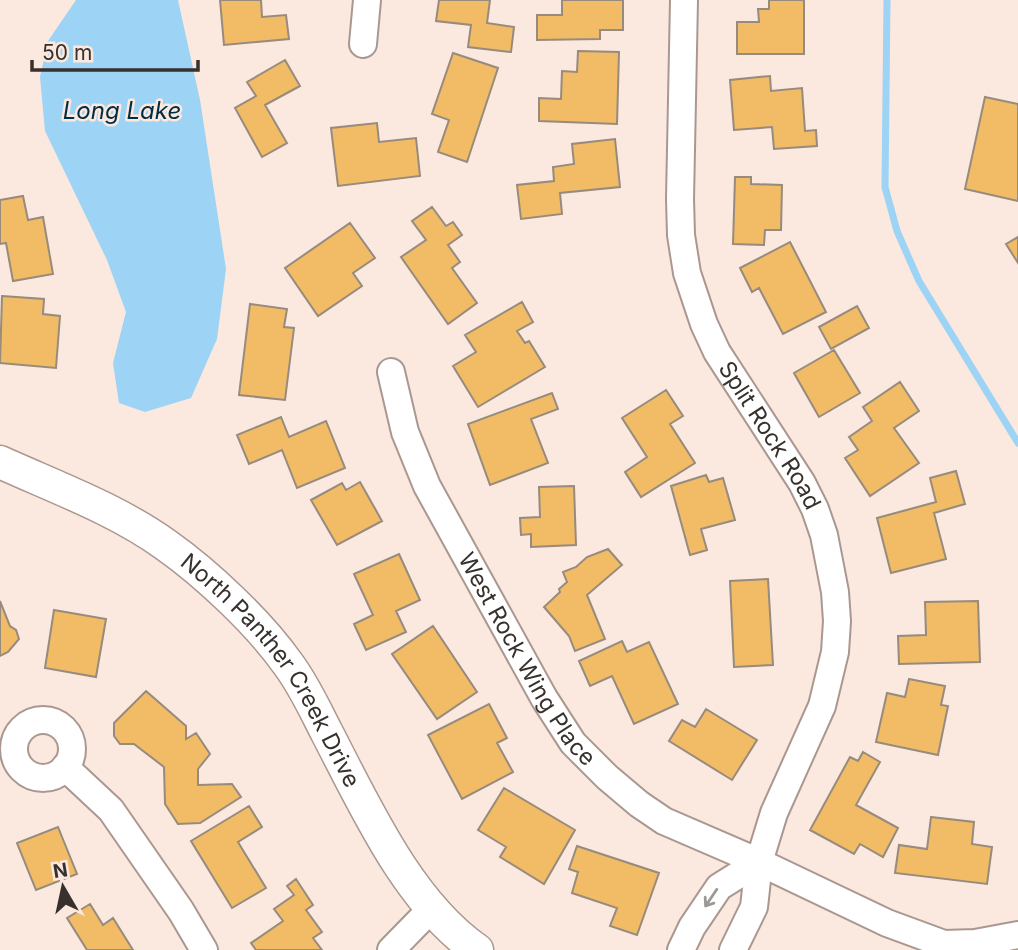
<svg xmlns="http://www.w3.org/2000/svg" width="1018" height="950" font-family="Inter,sans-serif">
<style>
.water{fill:#9dd3f4}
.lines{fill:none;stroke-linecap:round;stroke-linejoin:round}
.stream{stroke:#9dd3f4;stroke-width:7}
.building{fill:#f2bb66;stroke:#968b7d;stroke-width:2}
.minor-casing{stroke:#aa9890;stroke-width:30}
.tertiary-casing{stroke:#aa9890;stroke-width:35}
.minor{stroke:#fff;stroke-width:26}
.tertiary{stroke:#fff;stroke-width:32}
.oneway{stroke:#9b9896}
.labels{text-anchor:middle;stroke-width:5;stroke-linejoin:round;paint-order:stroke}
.street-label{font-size:23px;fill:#37302c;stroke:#fbe8df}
.water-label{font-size:24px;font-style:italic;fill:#002e44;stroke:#fbe8df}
</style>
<rect width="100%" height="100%" fill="#fbe8df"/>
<path class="water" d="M76,0H178L200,100L226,269L217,339L191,398L145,412L119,403L113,363L126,312L107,260L45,131L40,77L48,41Z"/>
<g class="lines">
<path class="stream" d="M887,0L885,187L897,231L919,281L1018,443"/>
</g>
<path class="building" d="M220,0H261L262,17L286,15L289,39L224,45Z
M439,0H490L487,23L514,27L511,52L468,47L471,25L436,21Z
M562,0H623V30H600V39L537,40V15H562Z
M769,0H804V54H737V22H759L758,9H769Z
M578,51L619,52L617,124L539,121V98L561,99L562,71L577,72Z
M453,53L498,68L467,162L438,152L449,120L432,114Z
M285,60L300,86L265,105L287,143L262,157L235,108L256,96L247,82Z
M770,76L771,91L802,88L805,131L816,130L817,146L774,149L772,127L734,130L730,80Z
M985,97L1018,104V201L965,189Z
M377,123L379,142L416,138L420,176L338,186L331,128Z
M615,139L620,187L560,193L562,214L521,219L517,185L554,181L553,167L574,164L572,144Z
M735,177H751V184L782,185L781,230H765L764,245L733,244Z
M23,196L28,220L43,217L53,274L13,281L6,243L0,244V200Z
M432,207L446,226L453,222L462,235L448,245L460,262L452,268L477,303L448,324L401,257L426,240L412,221Z
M350,223L375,258L353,273L362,286L318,316L285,268Z
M1018,237V263L1006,244Z
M790,242L826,312L783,334L759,288L752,292L740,268Z
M2,296L44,299L43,314L60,316L56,368L0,363Z
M522,302L533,322L517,331L525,343L529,341L545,367L478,407L453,366L476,352L465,335Z
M250,304L287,309L284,327L294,328L285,400L239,395Z
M857,306L869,328L831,349L819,327Z
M834,350L860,393L819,417L794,373Z
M900,382L919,411L894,428L919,463L870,496L845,458L858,450L849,437L872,421L863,407Z
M666,390L683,416L670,424L695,463L641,497L625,472L647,457L622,418Z
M552,393L558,409L531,419L548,463L490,485L468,424Z
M281,417L289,437L326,421L345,468L297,488L282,450L249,464L237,435Z
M956,471L965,504L934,513L946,559L891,573L877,518L936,502L930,478Z
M706,475L709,482L723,478L735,520L701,529L707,550L690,555L671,486Z
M360,482L382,521L337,545L311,500L342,483L346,490Z
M574,486L576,545L531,547V534L521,535L520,518L540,517L539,487Z
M608,549L622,565L587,595L605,639L575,651L569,636L544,607L560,592L559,589L567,582L563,572L576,567L587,557Z
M399,554L420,600L396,611L406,632L366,650L354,624L373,615L354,574Z
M768,579L773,665L734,667L730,581Z
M0,601L10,626L16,630L19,639L8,652L0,656Z
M978,601L980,662L899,664L898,636L926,635L925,602Z
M54,610L106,619L96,677L45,668Z
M433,626L477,692L437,719L392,654Z
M622,641L627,652L649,642L678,704L634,724L612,676L590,686L579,661Z
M909,679L945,686L941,705L948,706L938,755L876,742L887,693L905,697Z
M146,691L186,726V739L196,733L210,754L198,769V785L232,784L241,797L200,823L178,824L165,804L164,767L134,744H120L114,736V723Z
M489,704L507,738L497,743L513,772L462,799L428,735Z
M706,709L757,740L732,780L669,741L682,720L695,727Z
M863,752L880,762L856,805L898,828L883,857L860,844L854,854L810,830L850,757L858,761Z
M504,788L575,830L544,884L500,857L506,847L478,830Z
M249,806L262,827L238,842L266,888L232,908L191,841Z
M931,817L974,822L972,844L992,847L987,884L895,873L899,845L927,849Z
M58,827L77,874L36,890L17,843Z
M577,846L659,873L637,935L610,926L617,908L572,893L578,872L569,869Z
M296,879L313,905L306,910L322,932L313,938L322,950H256L251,943L283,921L274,909L294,895L287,886Z
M90,904L103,925L113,918L133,950H87L67,918Z"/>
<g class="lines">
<g class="minor-casing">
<g id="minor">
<path id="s1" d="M684,0L680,199L681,235L687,273L704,324L717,352L802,483L815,509L824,535L835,592L837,621L835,652L822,706L774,813L759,862L754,907L733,950"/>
<path d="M363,44L367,0"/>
<path id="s2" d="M391,372L405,432L427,486L544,698L573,743L607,777L639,804L664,821L759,862L887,923L944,944L975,943L1018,935"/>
<circle cx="43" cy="749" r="29"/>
<path d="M65,767L111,810L181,911L204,950"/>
<path d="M391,950L433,907"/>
<path d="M681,950L692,927L719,887L759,862"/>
</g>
</g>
<g class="tertiary-casing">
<g id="tertiary">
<path id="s3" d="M0,462C55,487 116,509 166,545C207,574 259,623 288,664C304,685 315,710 327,733C365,806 408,902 477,950"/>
</g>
</g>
<use href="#minor" class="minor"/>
<use href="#tertiary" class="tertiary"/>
</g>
<defs><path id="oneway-shaft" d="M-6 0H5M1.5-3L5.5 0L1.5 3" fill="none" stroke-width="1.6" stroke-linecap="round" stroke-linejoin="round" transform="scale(1.75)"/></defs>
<use class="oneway" href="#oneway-shaft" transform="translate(711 898) rotate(124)"/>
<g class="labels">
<g class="street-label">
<text dy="8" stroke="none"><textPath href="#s1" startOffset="457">Split Rock Road</textPath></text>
<text dy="8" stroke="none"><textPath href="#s2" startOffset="320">West Rock Wing Place</textPath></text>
<text dy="8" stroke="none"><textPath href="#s3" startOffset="352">North Panther Creek Drive</textPath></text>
</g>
<g class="water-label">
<text x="122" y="119">Long Lake</text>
</g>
</g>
<g transform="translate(63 887) rotate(351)" stroke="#fbe8df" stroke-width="5" paint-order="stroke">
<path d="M0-5L12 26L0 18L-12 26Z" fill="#37302c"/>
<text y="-10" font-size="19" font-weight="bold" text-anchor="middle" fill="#37302c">N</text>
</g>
<path d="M32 60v10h166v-10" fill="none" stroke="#37302c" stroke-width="3.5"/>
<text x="42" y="60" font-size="21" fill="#37302c" stroke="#fbe8df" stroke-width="5" paint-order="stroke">50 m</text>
</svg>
